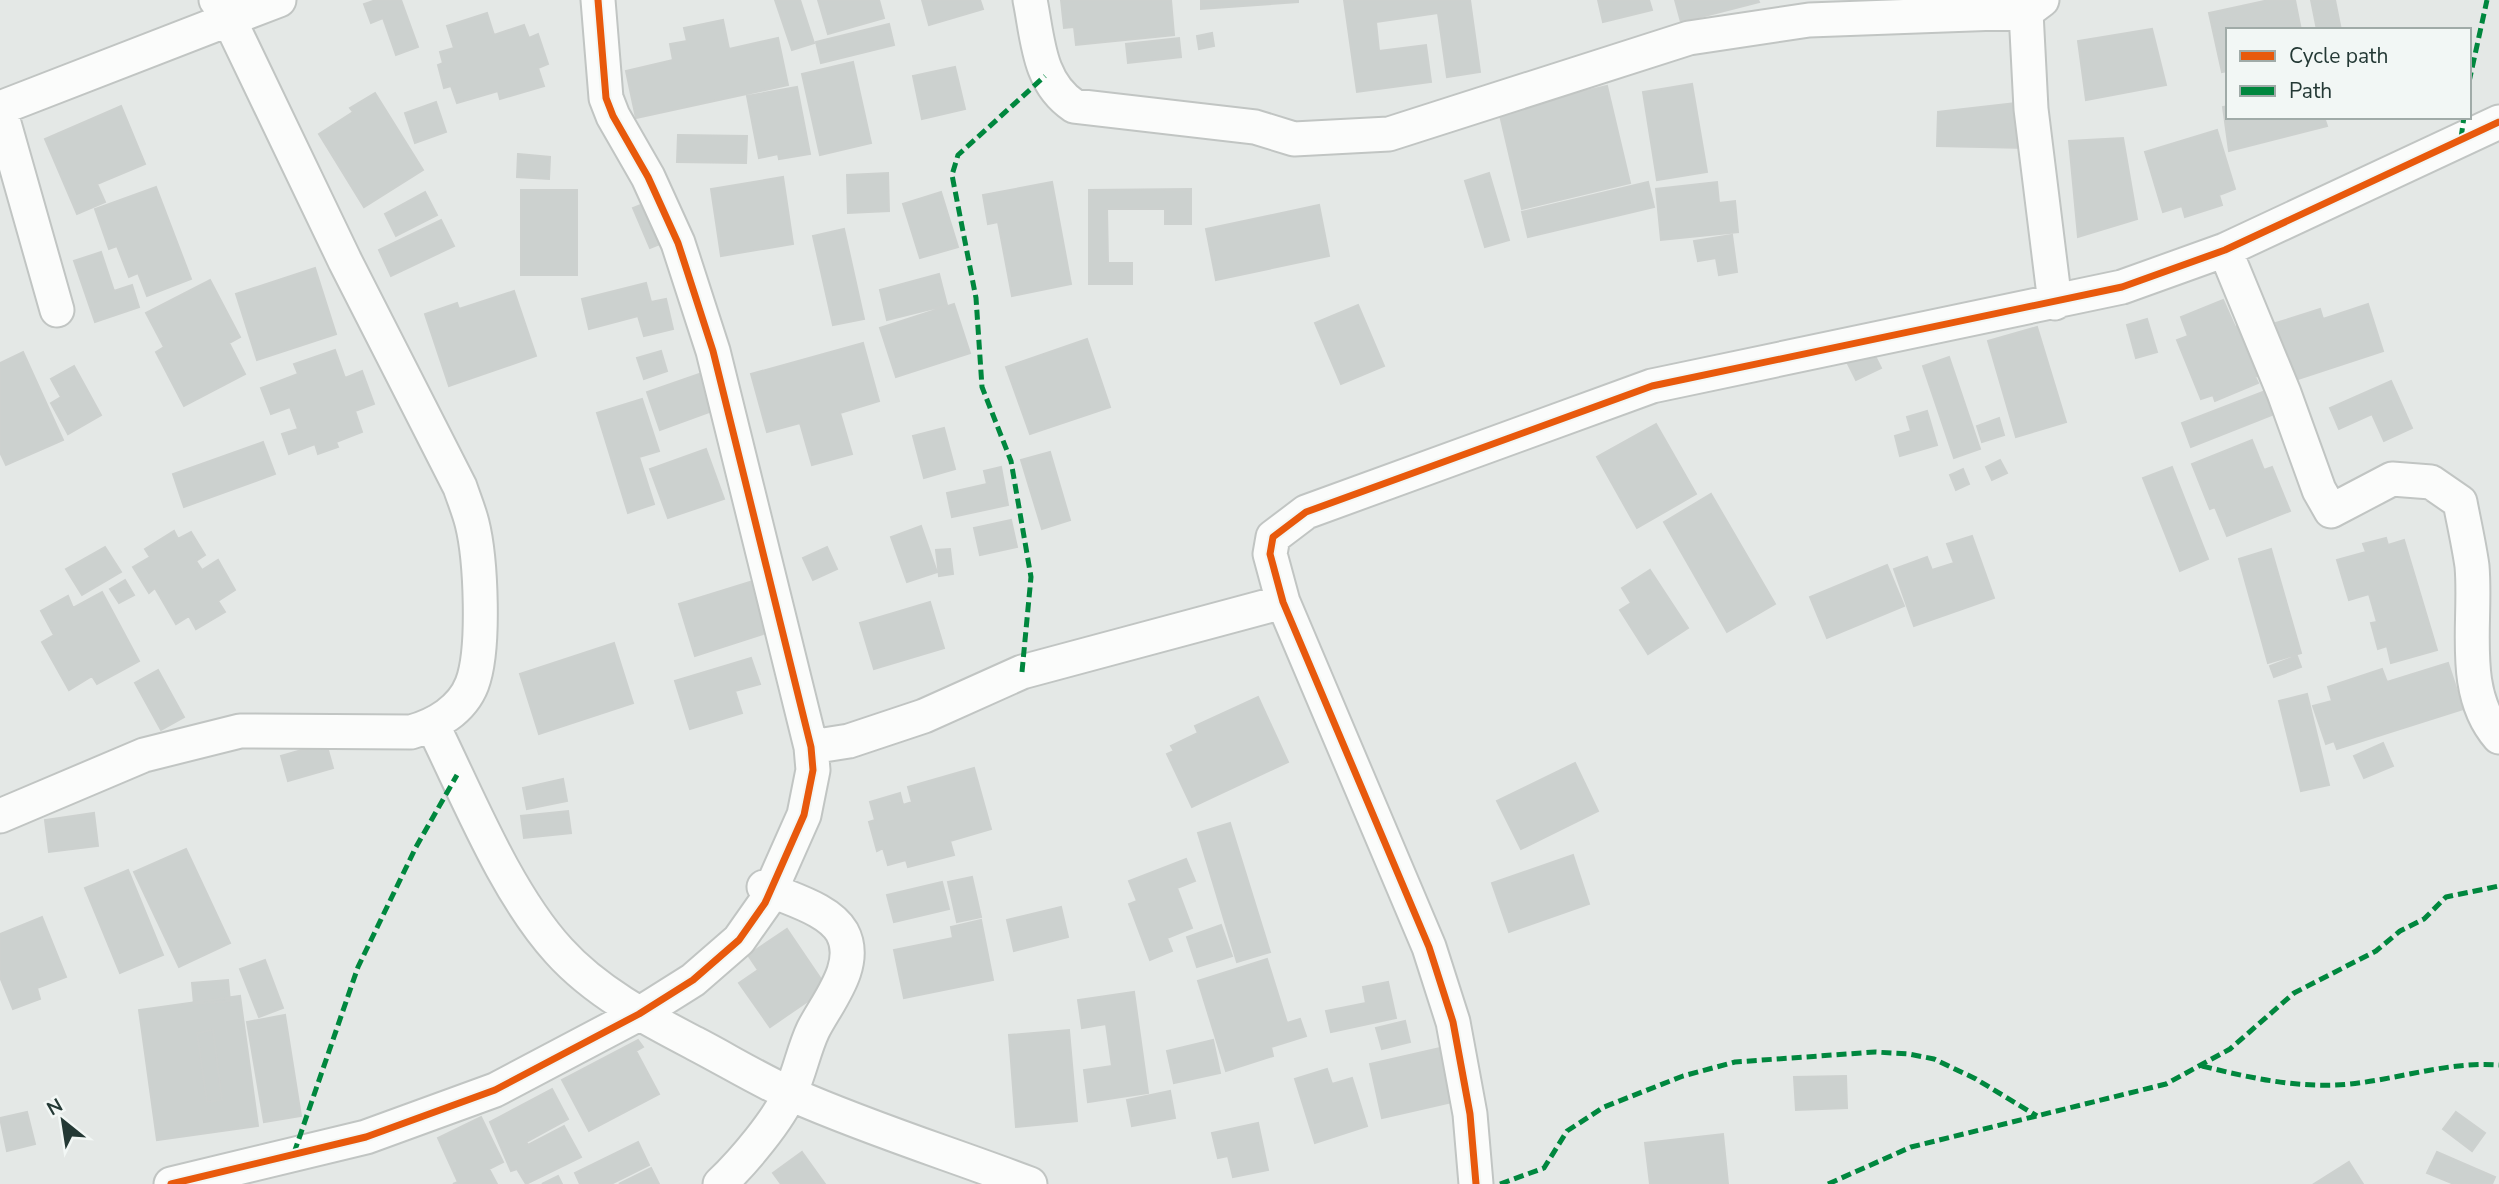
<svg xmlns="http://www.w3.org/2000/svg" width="2499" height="1184" font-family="'Nunito Sans',sans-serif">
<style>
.building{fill:#ccd1cf;stroke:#cdd1cf;stroke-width:2}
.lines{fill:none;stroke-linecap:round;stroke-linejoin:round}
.minor-casing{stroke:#c1c5c3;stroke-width:37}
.minor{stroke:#fbfcfb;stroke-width:33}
.quiet{stroke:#00873e;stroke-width:5;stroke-dasharray:10 5;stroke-linecap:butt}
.cycleway-casing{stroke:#f2f7f5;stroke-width:11}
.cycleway{stroke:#e8590c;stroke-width:7}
</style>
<rect width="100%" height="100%" fill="#e4e8e6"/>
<path class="building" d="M376,0H401L418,47L396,55L383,18L371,23L364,4Z
M775,0H800L814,43L792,50Z
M818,0H879L884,18L828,34Z
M922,0H980L983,9L929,25Z
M1061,0H1171L1174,35L1076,45L1074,27L1064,28Z
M1201,0H1298V2L1201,9Z
M1344,0H1470L1480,72L1447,77L1438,13L1376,22L1379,51L1426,45L1431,82L1357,92Z
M1598,0H1649L1652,10L1603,22Z
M1675,0H1758L1759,2L1681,22Z
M2269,0H2295L2301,30H2228V71L2222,72L2209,13Z
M2311,0H2335L2341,30H2317Z
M487,13L494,35L524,25L529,38L538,34L548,64L538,68L544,86L500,99L498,91L457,103L451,86L444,88L438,65L443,63L440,52L454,48L447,26Z
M723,20L729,49L778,38L788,85L636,118L626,71L673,60L670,44L687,41L684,28Z
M889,24L894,45L821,63L816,42Z
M2152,29L2166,85L2086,100L2078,41Z
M1212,33L1214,46L1199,49L1197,36Z
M1179,38L1181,57L1128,63L1126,44Z
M853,62L871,143L820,155L802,74Z
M955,67L965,109L922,119L913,76Z
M1692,84L1707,172L1657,180L1643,92Z
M1607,86L1630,183L1522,209L1499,111Z
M797,87L810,154L779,159L778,154L759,158L747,96Z
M375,93L423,170L364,207L319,134L353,112L350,108Z
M436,102L446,132L415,143L405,113Z
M2024,102L2027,148L1937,146L1938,112Z
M121,106L145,164L97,184L105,202L77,214L45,139Z
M2228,106V117H2324L2327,126L2229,151L2223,107Z
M2217,130L2235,189L2219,195L2222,205L2185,217L2182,206L2163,212L2145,152Z
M678,135L747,136L746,163L677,162Z
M2123,138L2137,219L2078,237L2069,141Z
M518,154L550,157L549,179L517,177Z
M888,173L889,211L848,213L847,175Z
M1489,173L1509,240L1485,247L1465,181Z
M783,177L793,244L721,256L711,189Z
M1052,182L1071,284L1012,296L998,222L988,224L983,195Z
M1648,182L1654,207L1528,237L1522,212Z
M1717,182L1719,203L1735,201L1738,232L1661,240L1656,189Z
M156,187L191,279L147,296L138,273L129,277L117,246L109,249L95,209Z
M1191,189V224H1165V209H1107L1108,263H1132V284H1089V190Z
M521,190H577V275H521Z
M425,192L437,215L396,236L385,214Z
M941,192L958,247L920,258L903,204Z
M653,200L670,240L650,248L633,208Z
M1319,205L1329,256L1216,280L1206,229Z
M441,220L454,246L391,276L379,250Z
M844,229L864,319L833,325L813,236Z
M1732,235L1737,272L1719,275L1716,258L1698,261L1694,241Z
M101,252L114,291L132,285L139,307L95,322L74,261Z
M315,268L336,334L257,360L236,294Z
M939,274L947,305L887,320L880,290Z
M210,280L240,337L229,343L245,374L184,406L156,352L164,347L146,313Z
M646,283L651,302L666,299L673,329L644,336L638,316L589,329L582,299Z
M514,291L536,356L449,386L425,314L457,303L459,309Z
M2223,300L2235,327L2241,325L2261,375L2255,377L2258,383L2215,401L2213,395L2201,399L2177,340L2188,336L2181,317Z
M954,304L970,353L896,377L880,328Z
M2368,304L2383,351L2295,380L2276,323L2320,309L2323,319Z
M1358,305L1384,366L1341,384L1315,323Z
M2147,319L2157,352L2136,358L2127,325Z
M2037,327L2066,422L2016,437L1988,341Z
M1087,339L1110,407L1030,434L1006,367Z
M1868,342L1881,368L1856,380L1843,354Z
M863,343L879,401L840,413L852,454L812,465L800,423L767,432L751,374Z
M335,350L345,378L362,371L374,404L355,411L362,432L336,442L338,447L318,454L315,444L289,454L282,434L298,429L290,407L271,414L261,388L298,374L294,364Z
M661,351L667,371L644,379L637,358Z
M23,352L63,440L6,465L0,452V363Z
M1949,357L1980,449L1954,458L1923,366Z
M74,366L101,415L68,434L51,403L61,397L51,379Z
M702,373L715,410L660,430L647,392Z
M2391,381L2412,428L2384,441L2372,414L2339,429L2330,408Z
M2273,388L2282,411L2191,447L2182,423Z
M642,399L659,451L639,457L654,504L628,513L597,413Z
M1927,411L1937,445L1900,456L1895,436L1911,431L1907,417Z
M1999,418L2004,435L1982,442L1977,426Z
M1656,424L1696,494L1637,528L1597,457Z
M944,428L955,469L924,478L913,436Z
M2252,440L2264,470L2272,467L2290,511L2227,536L2215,507L2210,509L2192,464Z
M263,442L275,474L184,507L173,474Z
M706,449L724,499L668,518L650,469Z
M1050,452L1070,520L1042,529L1021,460Z
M2000,460L2007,473L1992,480L1986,467Z
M1001,467L1008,505L952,517L947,493L987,484L984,471Z
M2172,467L2208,559L2180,571L2143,478Z
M1963,469L1969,484L1956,490L1950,475Z
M1711,494L1775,604L1727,632L1664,522Z
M1011,520L1017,547L980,555L974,528Z
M921,526L937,572L907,582L891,537Z
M174,531L178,539L191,532L205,555L196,561L202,570L218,560L235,590L218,601L225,612L196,629L189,616L176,624L155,588L149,593L133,567L150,557L145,549Z
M1972,536L1994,598L1914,626L1894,569L1927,557L1932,570L1954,563L1947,544Z
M2386,538L2388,545L2404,540L2437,650L2391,663L2387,646L2378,649L2371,623L2377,622L2369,594L2349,600L2337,560L2366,552L2363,544Z
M105,547L121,572L82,595L66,569Z
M827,547L837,569L813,580L803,558Z
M950,549L953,574L939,576L936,550Z
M2271,549L2301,653L2268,663L2239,559Z
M1887,565L1904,606L1827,638L1810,597Z
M1650,570L1688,628L1648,654L1620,610L1631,603L1622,588Z
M125,580L134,595L119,603L110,589Z
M753,581L769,632L695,656L679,604Z
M102,592L139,661L97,684L92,676L69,690L42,642L54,635L41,611L68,596L73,608Z
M930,602L944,648L874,669L860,623Z
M614,643L633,703L539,734L520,674Z
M2297,656L2301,667L2274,677L2270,666Z
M751,658L760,684L735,691L742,713L690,729L675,681Z
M2448,663L2463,709L2337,749L2334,741L2326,744L2313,706L2332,701L2328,687L2382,669L2387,682Z
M158,670L184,717L161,730L135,683Z
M2307,694L2329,785L2301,791L2279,701Z
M1258,697L1288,762L1192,807L1167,754L1174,751L1171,746L1198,733L1195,726Z
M326,743L333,768L288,781L281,756Z
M2383,743L2393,766L2364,778L2354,756Z
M1575,763L1598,811L1521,849L1497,801Z
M974,768L991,829L950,841L954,855L908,867L906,860L888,865L883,848L877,851L869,822L875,820L870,802L900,793L903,805L912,802L908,787Z
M563,779L567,801L527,809L523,788Z
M568,811L571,833L524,838L521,816Z
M94,813L98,846L49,852L45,820Z
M1230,823L1270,952L1237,962L1198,833Z
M186,849L230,943L179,967L134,872Z
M1573,855L1589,904L1509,932L1492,883Z
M1186,859L1195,881L1177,888L1192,928L1167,938L1172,951L1150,960L1129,904L1137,901L1129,881Z
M128,870L163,955L120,973L85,888Z
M972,877L981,917L957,922L948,882Z
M942,882L949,909L894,922L887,895Z
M1061,907L1068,937L1014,951L1007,920Z
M42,917L66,977L37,988L40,999L13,1009L0,977V934Z
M981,920L993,980L904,998L894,950L953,938L951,927Z
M1221,925L1232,956L1197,967L1187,937Z
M787,929L827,988L770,1027L739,983L758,970L748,955Z
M1267,959L1287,1023L1300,1019L1306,1036L1271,1047L1273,1056L1226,1071L1198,981Z
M265,960L283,1008L259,1017L240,969Z
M228,980L230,1001L194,1004L192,983Z
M1388,982L1396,1018L1331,1032L1326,1011L1366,1003L1363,987Z
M1134,992L1148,1093L1088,1102L1084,1070L1112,1066L1106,1024L1082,1028L1078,1000Z
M240,996L258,1126L157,1140L139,1010Z
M285,1015L301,1116L264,1122L247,1022Z
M1405,1021L1410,1042L1382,1049L1376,1028Z
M213,1030L222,1100L207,1102L197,1033Z
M1069,1030L1077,1121L1016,1127L1009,1035Z
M638,1040L643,1047L636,1051L659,1094L589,1131L562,1080Z
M1213,1040L1220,1073L1174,1083L1167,1051Z
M1449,1046L1461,1100L1382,1118L1370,1064Z
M1327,1069L1332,1084L1352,1078L1367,1126L1315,1143L1295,1079Z
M1846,1076L1847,1108L1796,1110L1794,1077Z
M552,1089L568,1119L526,1142L528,1145L564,1126L581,1157L526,1184L517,1169L511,1171L490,1122Z
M1170,1091L1175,1118L1132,1126L1127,1100Z
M27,1112L35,1144L7,1151L0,1118Z
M2456,1112L2485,1133L2472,1151L2443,1129Z
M481,1117L503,1162L489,1169L497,1184H453L458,1182L438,1138Z
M1258,1123L1268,1170L1233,1177L1228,1156L1218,1158L1212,1133Z
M1723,1134L1728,1184H1650L1645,1143Z
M638,1142L649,1165L611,1184H580L575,1173Z
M802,1152L825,1184H781L773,1173Z
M2437,1152L2495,1177L2492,1184H2454L2427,1173Z
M2349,1162L2363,1184H2314Z
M651,1168L659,1184H619Z
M558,1176L562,1184H542Z"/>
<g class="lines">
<g class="minor-casing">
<path id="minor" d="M1030,0C1038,39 1038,82 1074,106L1255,127L1294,139L1389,134L1689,38L1809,20L2026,12L2042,0
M2026,12L2031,109L2055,303
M0,108L279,0
M0,109L57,310
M2225,250L2284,393L2319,490L2331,511L2392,479L2431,482L2460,502C2464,523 2469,545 2472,566C2477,623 2459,691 2499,737
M433,726C468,797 506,893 559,951C596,992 646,1018 694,1043C727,1060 759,1080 793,1095C870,1129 951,1154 1030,1184
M811,747L849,741L924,716L1022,672L1283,602
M0,816L144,755L240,731L411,732C436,725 462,710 472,684C485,650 481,559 472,523C469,511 464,499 460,487L345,261L229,19L216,0
M171,1184L366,1137L495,1090L639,1014L693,980L739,940L765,903L804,815L813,770L811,747L713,351L678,243L648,177L613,116L606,98L598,0
M720,1184C743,1162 779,1120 791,1091C800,1071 804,1049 813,1030C827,1002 860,965 842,932C828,908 788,899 764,887
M1476,1184L1470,1114L1453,1022L1429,947L1283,602L1270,554L1273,537L1306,512L1652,386L2122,287L2225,250L2499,122"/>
</g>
<use href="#minor" class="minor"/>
<path class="quiet" d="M2469,82L2487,0
M2461,138L2464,117
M1022,672L1031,577L1011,461L982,387L976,298L952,175L958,155L1045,76
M2202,1066C2251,1078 2299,1089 2350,1084C2399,1079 2450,1061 2499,1065
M294,1153L358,967L416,847L457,775
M1500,1184L1544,1168L1567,1131L1604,1107L1683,1076L1735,1062L1875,1052L1909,1054L1934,1059L1976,1079L2037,1116
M1828,1184L1911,1147L2166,1084L2230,1049L2294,993L2376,951L2400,931L2424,919L2446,897L2499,886"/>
<g class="cycleway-casing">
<path id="cycleway" d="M171,1184L366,1137L495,1090L639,1014L693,980L739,940L765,903L804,815L813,770L811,747L713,351L678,243L648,177L613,116L606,98L598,0
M1476,1184L1470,1114L1453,1022L1429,947L1283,602L1270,554L1273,537L1306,512L1652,386L2122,287L2225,250L2499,122"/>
</g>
<use href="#cycleway" class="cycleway"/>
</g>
<rect x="2226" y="28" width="245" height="91" fill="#f2f7f5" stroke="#a0aba8" stroke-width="2"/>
<rect x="2240" y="51" width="35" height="10" fill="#e8590c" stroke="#a0aba8" stroke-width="2"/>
<text x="2289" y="63" font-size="21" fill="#243935">Cycle path</text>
<rect x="2240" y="86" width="35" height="10" fill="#00873e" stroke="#a0aba8" stroke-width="2"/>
<text x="2289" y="98" font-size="21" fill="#243935">Path</text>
<g transform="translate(63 1121) rotate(330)" stroke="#f2f7f5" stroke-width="5" paint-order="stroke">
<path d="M0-5L12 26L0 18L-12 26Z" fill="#243935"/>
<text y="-10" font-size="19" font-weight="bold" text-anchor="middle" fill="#243935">N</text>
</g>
</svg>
